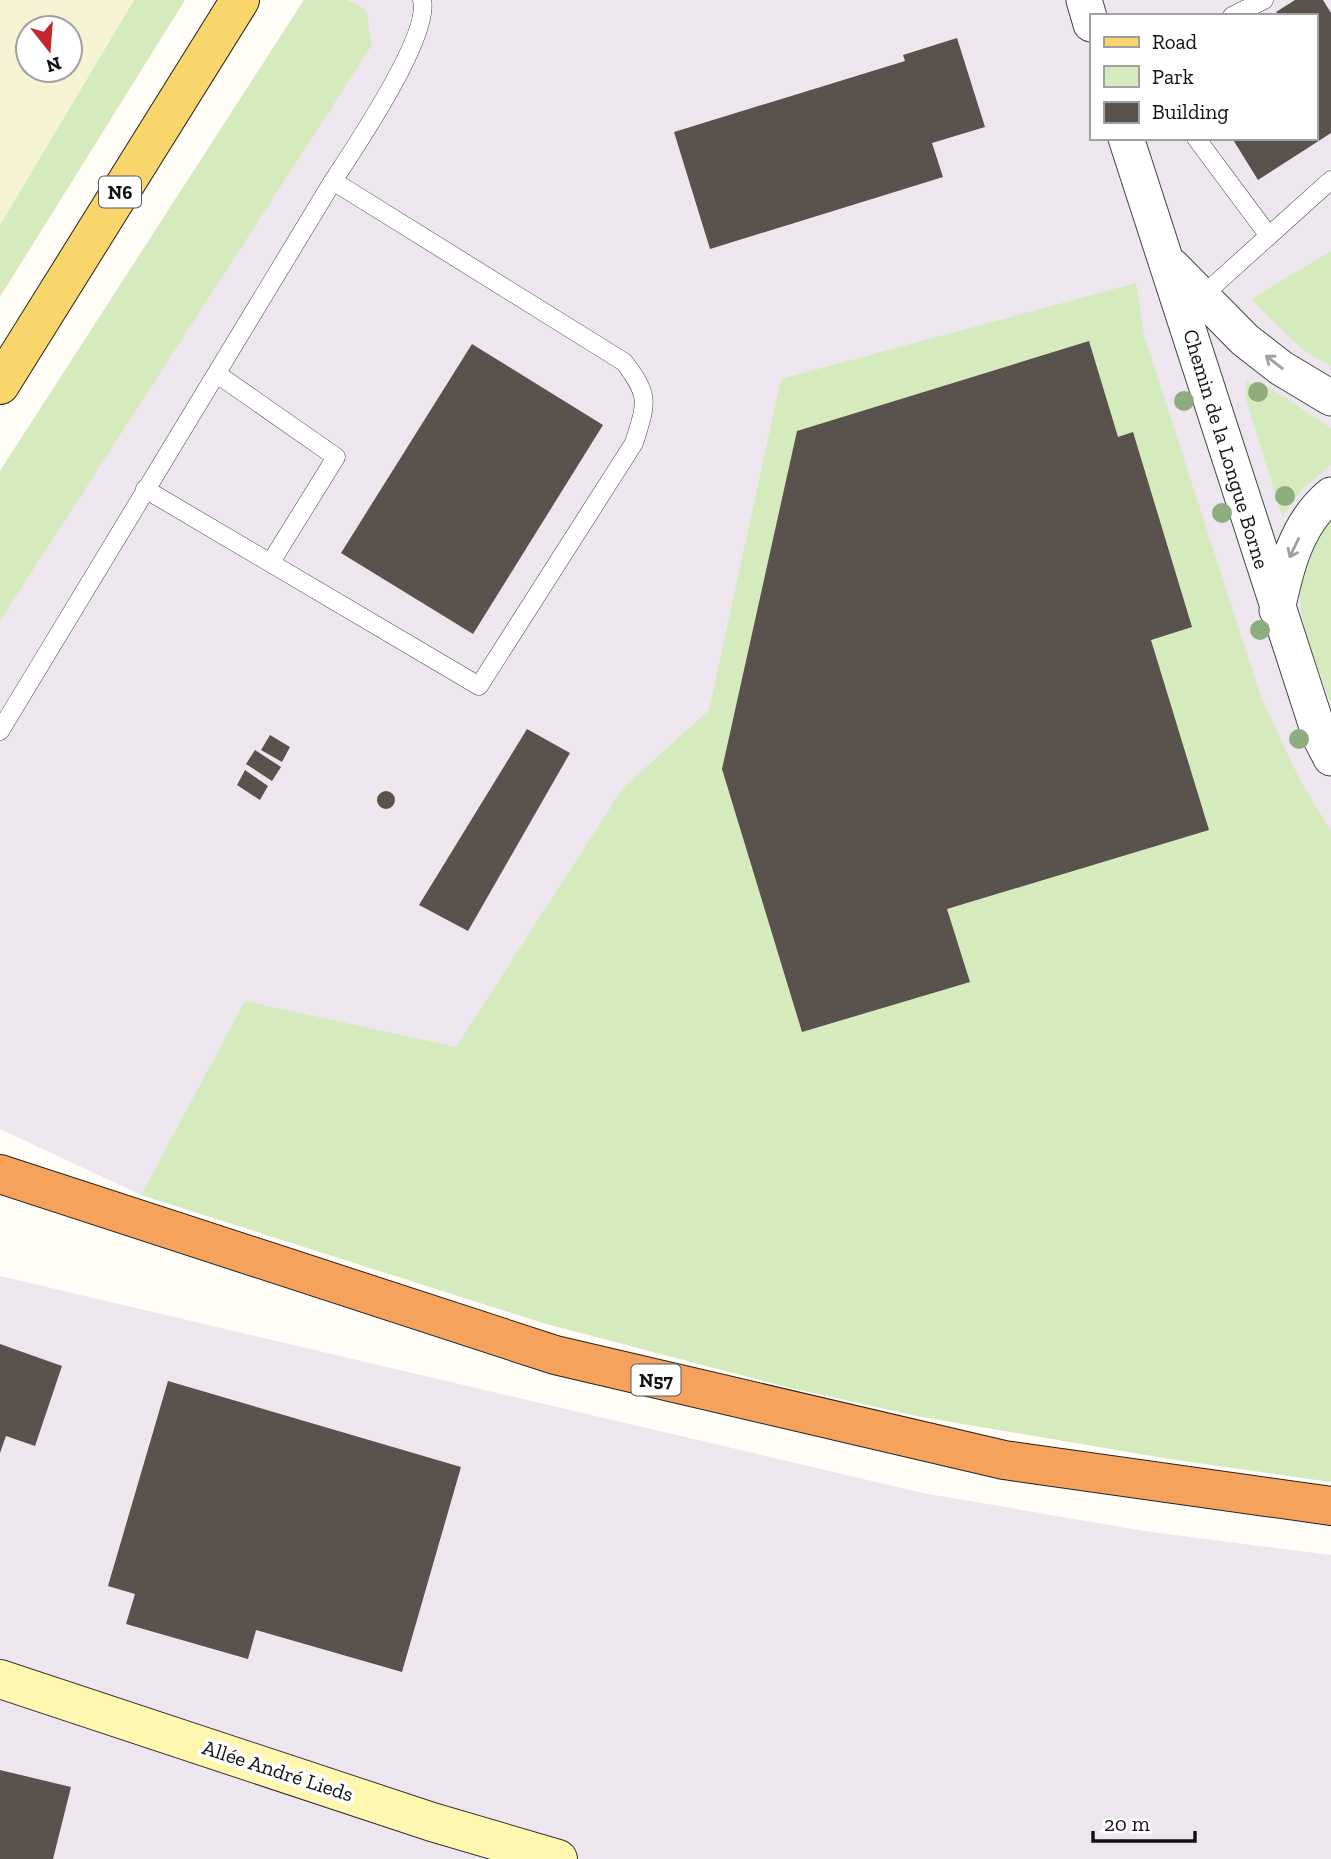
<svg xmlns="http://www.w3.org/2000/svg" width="1331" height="1859" font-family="'Zilla Slab',serif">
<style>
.industrial{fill:#eee6ef;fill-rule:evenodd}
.farmland{fill:#f6f3d4;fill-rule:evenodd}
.green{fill:#d5ebbd}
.building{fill:#5a524d}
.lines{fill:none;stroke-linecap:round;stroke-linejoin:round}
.lane-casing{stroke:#444;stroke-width:19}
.street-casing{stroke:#444;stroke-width:37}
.secondary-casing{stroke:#333;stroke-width:40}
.primary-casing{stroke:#222;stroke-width:40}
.highway-casing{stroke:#222;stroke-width:40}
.lane{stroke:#fff;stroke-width:18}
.street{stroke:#fff;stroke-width:35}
.secondary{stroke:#fff6b0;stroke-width:38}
.primary{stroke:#f9d66b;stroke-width:38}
.highway{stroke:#f5a25d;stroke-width:38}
.tree{fill:#8dad7f}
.oneway{stroke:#a0a0a0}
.labels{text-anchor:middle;stroke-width:7;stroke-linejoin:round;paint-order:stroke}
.shield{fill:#fff;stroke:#585858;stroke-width:2}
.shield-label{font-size:19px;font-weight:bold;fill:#111}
.street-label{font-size:21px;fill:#111;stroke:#fff}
</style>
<rect width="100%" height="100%" fill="#fffdf5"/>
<path class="industrial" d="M304,0H1331V1482L1164,1458L917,1416L787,1387L543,1323L141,1195L0,1129V471ZM1091,16H1315V138H1091Z
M0,1276L923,1493L1144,1531L1331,1555V1859H0Z"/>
<path class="farmland" d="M0,0H134L0,225ZM28,28H70V70H28Z"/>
<path class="green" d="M134,0H185L0,297V225Z
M304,0H347L366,10L372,45L0,621V471Z
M1331,251V366L1304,351L1251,299Z
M1136,283L1144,335L1261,697L1300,780L1331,831V1482L1164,1458L917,1416L787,1387L543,1323L141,1195L245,1001L456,1047L623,788L709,710L781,379Z
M1246,381L1268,387L1331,428V465L1303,488L1282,516L1245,396Z
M1331,514V703C1313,655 1286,602 1308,551C1314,538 1324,526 1331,514Z"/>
<path class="building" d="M1295,0H1323L1331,13V133L1258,180L1232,138H1315V16H1279L1276,12Z
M957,38L985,127L932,143L943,177L710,249L674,132L905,61L903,55Z
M1089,341L1118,437L1133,432L1192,627L1151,640L1209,830L947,909L970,982L802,1032L722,769L797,431Z
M472,344L603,425L473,634L341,553Z
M527,729L570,753L468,931L419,905Z
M270,735L290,747L282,762L261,750Z
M255,750L281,767L272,781L246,764Z
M245,770L268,786L260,800L237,785Z
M377 800a9 9 0 1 1 18 0a9 9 0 1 1-18 0Z
M0,1344L62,1366L35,1446L6,1436L0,1453Z
M168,1381L461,1467L402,1672L256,1630L248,1659L126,1624L135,1594L108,1586Z
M0,1770L71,1787L53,1859H0Z"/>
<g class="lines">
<g class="lane-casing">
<path id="lane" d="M1232,16L1264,0
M1196,138L1269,236
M1202,296L1331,180
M217,374L336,457L271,562
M145,489L479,686L634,443C647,402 650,396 624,362L333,181
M0,731L333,181C354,149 431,35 422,0"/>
</g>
<g class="street-casing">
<path id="street" d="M1084,0L1091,24
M1126,138L1321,739L1331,758
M1172,266L1245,340L1281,368L1331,398
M1277,610C1286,568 1296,524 1331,495"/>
</g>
<g class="secondary-casing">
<path id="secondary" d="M0,1679L432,1822L558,1859"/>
</g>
<g class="primary-casing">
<path id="primary" d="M0,385L240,0"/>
</g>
<g class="highway-casing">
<path id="highway" d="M0,1174L555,1355L1004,1460L1331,1506"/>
</g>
<use href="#lane" class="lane"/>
<use href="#street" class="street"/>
<use href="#secondary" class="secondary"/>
<use href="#primary" class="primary"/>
<use href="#highway" class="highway"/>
</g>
<g class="tree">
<circle cx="1258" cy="392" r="10"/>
<circle cx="1184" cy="401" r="10"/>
<circle cx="1285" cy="496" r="10"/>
<circle cx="1222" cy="513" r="10"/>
<circle cx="1260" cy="630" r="10"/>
<circle cx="1299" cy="739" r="10"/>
</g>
<defs><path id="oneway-shaft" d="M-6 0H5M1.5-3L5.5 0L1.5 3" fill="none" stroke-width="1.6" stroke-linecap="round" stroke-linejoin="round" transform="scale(1.75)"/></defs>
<g class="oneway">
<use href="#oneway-shaft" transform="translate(1274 362) rotate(-142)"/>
<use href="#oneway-shaft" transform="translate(1294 548) rotate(116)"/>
</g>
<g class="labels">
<g class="shield">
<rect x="99" y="176.5" width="42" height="31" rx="5"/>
<rect x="631.5" y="1364.5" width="49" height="31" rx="5"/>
</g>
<g class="shield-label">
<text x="120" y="199">N6</text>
<text x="656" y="1387">N57</text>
</g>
<g class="street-label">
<text transform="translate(1226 449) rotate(73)" y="7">Chemin de la Longue Borne</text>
<text transform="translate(278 1771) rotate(18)" y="7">Allée André Lieds</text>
</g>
</g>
<rect x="1090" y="14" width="228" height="126" fill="#ffffff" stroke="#a0a0a0" stroke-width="2"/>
<rect x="1104" y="37" width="35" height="10" fill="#f9d66b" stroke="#a0a0a0" stroke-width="2"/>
<text x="1152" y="49" font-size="21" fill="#111111">Road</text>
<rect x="1104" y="66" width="35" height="21" fill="#d5ebbd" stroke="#a0a0a0" stroke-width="2"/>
<text x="1152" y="84" font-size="21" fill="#111111">Park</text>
<rect x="1104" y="102" width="35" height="21" fill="#5a524d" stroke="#a0a0a0" stroke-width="2"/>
<text x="1152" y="119" font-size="21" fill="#111111">Building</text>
<g transform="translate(49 49) rotate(163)"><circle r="33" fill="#ffffff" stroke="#a0a0a0" stroke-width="2"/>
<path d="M0-5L12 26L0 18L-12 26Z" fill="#c4262e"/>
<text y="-10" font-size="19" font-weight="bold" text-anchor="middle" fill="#111111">N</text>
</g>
<path d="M1093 1831v10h102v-10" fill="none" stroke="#111111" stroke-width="3.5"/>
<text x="1104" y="1831" font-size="21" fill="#111111" stroke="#ffffff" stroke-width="5" paint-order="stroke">20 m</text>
</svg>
